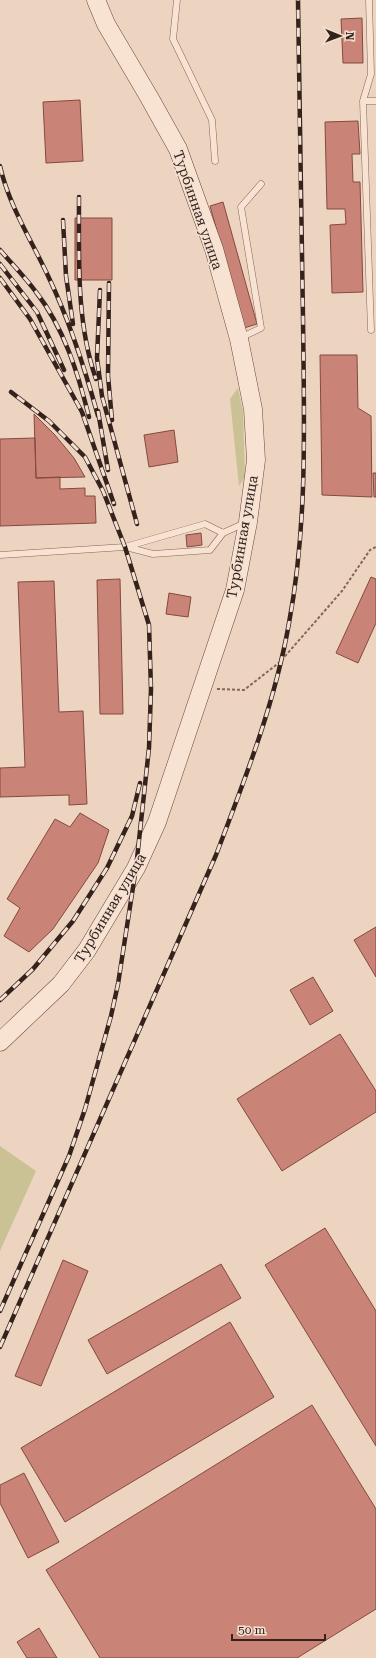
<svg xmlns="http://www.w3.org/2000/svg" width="376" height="1658" font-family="'Roboto Serif',serif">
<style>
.green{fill:#cac295}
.building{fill:#ca8477;stroke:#84493f}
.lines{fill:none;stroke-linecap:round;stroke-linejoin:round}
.service-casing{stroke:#856559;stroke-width:7}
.secondary-casing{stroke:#67463c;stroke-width:19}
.path{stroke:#856559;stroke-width:2;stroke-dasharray:3 2;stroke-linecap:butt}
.service{stroke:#f8e3d3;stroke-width:6}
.secondary{stroke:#f8e3d3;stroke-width:18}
.rail-casing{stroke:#35221d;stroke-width:4.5}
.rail{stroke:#f4e0d0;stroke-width:3;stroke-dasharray:9;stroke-linecap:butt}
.labels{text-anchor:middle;stroke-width:3;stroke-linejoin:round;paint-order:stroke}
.street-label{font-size:14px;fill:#35221d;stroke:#f4e0d0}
</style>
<rect width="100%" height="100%" fill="#ecd4c1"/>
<path class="green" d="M238,388L243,412L245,477L239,486L230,399Z
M0,1146L36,1171L0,1251Z"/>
<path class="building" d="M362,18L363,63H343L341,19Z
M80,100L83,161L46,163L43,102Z
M358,121L360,154H352L353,182H360L363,292L332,293L330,225L346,224L345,209H327L325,122Z
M223,202L257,324L244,328L210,206Z
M75,218H112V280H75Z
M320,355H357L358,408L371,416L372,497L322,495Z
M34,414L55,435L74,458L85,477L36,478Z
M174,430L178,462L149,467L144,435Z
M35,438L36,478L60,477V489L85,488V496H95L96,523L0,526V439Z
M373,473H376V497H374Z
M201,533L202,545L187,547L186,535Z
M371,577L376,579V623L358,663L336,653Z
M120,579L123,714H100L97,580Z
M54,581L59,712L83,711L87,804L69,805V795L0,797V768L25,767L18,582Z
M169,593L191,597L188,617L166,614Z
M80,813L109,830L98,863L53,929L29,952L4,936L20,908L7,899L55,819L70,827Z
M376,927V977L354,940Z
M313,977L333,1011L310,1025L290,990Z
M340,1034L376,1091V1112L282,1171L237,1099Z
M325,1228L376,1311V1446L265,1265Z
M63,1260L88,1271L41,1386L15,1376Z
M221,1264L241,1298L107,1374L88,1340Z
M230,1322L274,1397L65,1522L21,1448Z
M312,1405L376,1509V1609L297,1658H100L46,1570Z
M24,1473L59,1542L28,1558L0,1503V1485Z
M39,1628L57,1658H27L17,1642Z"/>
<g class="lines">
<g class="service-casing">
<path id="service" d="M177,0L173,39L212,120L215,161
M369,0L371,74L363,101L371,330
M363,101H376
M240,338L261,328L241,207L261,184
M126,547L153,554L210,550L223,533L245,523
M0,555L125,547L205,524L223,533"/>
</g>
<g class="secondary-casing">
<path id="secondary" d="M0,1042L61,984L87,950L136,868L157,822L235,590L248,522L256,460L253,409L239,339L214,249L178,149L149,97L106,24L96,0"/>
</g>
<path class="path" d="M217,689L244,690L280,662L342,591L370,550L376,547"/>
<use href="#service" class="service"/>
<use href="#secondary" class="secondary"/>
<g class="rail-casing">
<path id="rail" d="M0,166C9,206 32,241 49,278C70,322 85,369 98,416
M79,197C79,257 76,322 96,379
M63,220L66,276L73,324
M0,250C12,264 25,277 36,292C64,328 78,373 89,417
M0,264L37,312L64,370
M0,278L30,319L82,412L114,504
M109,283L108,376L112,420
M100,290L97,358L102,396L137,524
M98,411L108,470
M0,1000L33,969L73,921L107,868L132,816L140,783
M0,1311L69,1156L85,1109L111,1016L118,984L136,868L149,748L151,689L149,625L125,547L103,491L85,457L49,421L11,392
M0,1347L216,855C245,779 275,703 289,623C308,522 304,420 303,318C301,212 299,106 298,0"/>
</g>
<use href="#rail" class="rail"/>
</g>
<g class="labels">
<g class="street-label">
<text transform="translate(198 210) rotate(71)" y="5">Турбинная улица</text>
<text transform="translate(242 537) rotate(-80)" y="5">Турбинная улица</text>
<text transform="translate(110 908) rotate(-59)" y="5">Турбинная улица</text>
</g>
</g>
<g transform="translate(340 36) rotate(91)" stroke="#f4e0d0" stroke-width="3" paint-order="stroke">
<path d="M0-3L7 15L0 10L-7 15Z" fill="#35221d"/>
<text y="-6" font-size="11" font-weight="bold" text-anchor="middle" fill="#35221d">N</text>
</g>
<path d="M232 1634v6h93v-6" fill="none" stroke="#35221d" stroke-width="2"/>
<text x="238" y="1634" font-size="12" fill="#35221d" stroke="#f4e0d0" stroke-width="3" paint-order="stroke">50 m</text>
</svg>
